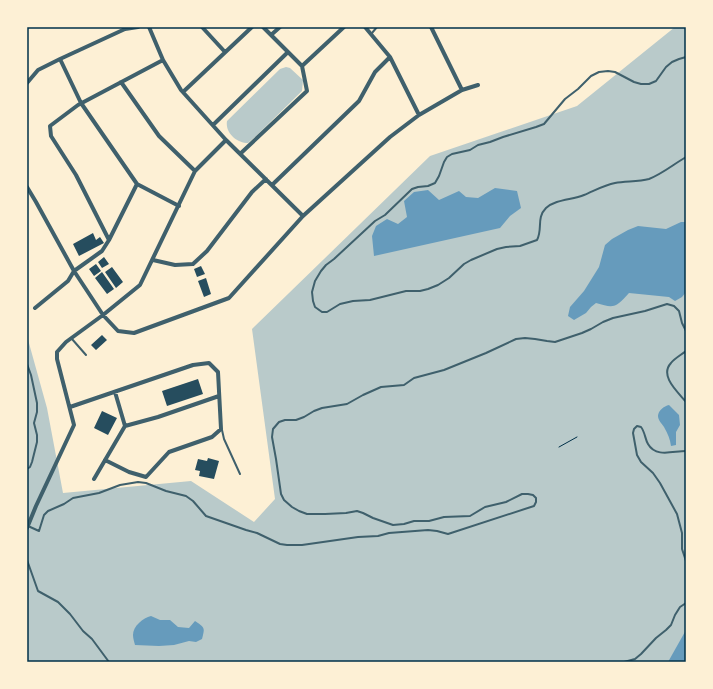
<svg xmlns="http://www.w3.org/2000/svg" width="713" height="689" font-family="'PT Sans Narrow',sans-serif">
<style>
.green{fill:#b9caca}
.water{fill:#669bbc}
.building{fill:#264d5e}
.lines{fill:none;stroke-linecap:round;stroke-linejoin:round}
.path{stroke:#003049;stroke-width:1}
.service{stroke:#3f606c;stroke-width:2}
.minor{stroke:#3f606c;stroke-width:4}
.neatline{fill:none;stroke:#003049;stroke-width:1.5}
</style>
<rect width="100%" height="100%" fill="#fdf0d5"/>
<path class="green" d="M675,27H686V662H27V336L47,408L63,493L191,481L254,522L275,499L252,329L430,156L577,106Z
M286,67L290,68L303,80L302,91L255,137L248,143C237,143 225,133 227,121L280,69Z"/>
<path class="water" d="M495,188L517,191L521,208L510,216L500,228L374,256L372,236L376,226L387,219L398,224L407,217L404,201L414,192L428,190L439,200L459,191L466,197L478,198Z
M681,222H686V292L682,297L675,301L669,297L629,293C616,307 615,309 596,303L591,307L586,313L574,320L568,316L570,307L584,291L599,267L605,245L612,239L628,230L638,226L666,229Z
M669,405L679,415L680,425L676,432V445L671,446C670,439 668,434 664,427C662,424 658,420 658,416C658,411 664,406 669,405Z
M151,616L160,620H170L178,627L189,628L195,621C205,628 205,627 202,639L196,642L189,641L174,645L159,646L135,645C134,641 133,638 133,635C133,626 143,618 151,616Z
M686,630V662H668Z"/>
<path class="building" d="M93,233L96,240L100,237L104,243L79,256L73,244Z
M104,257L109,264L102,268L98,262Z
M96,264L101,271L94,276L89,269Z
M201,266L205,274L197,277L194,269Z
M112,267L123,282L116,288L105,272Z
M102,272L114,289L107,294L95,278Z
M206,278L211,294L204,297L198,281Z
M102,335L107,340L96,350L91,345Z
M198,379L203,394L167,406L162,391Z
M102,411L117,418L108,435L94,428Z
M208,458L219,461L214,479L199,476L200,471L195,470L198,459L207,461Z"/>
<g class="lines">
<path class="path" d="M559,447L577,437"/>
<path class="service" d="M372,33L377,27
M686,57L679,59L672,62L666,67L656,81L649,84H641L634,82L615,72L608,71L599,72L591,76L578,89L565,99L544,124L536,127L503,137L490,142L478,145L470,150L452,154L447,157L444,162L439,176L435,183L428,186L418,187L412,189L385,215L375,221L334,259L326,265L321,271L315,281L312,292L313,301L315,307L322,312H327L340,304L353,301L370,300L406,291H420L428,289L438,285L449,278L464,264L471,260L497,249L506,247L520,246L537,240C543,229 536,218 546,208C556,199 572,200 584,195C594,191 604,185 615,183C626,181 638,182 649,179C662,174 674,164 686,157
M72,339L86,355
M686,351C681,355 675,358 671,363C659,376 678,392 686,402
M27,364L31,375L37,403V412L34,423L37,435V442L32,462L30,467L27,469
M222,430L224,439L240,474
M686,451C673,451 656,458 648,444C645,439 645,432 641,427L637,426L634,429L633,433L637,455L641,462L653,473L660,483L677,514L682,533V549L686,561
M28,526L39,531L44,515L48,511L64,504L73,498L99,493L120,485L138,482L146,483L166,491L186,496L193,501L206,516L246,530L257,533L280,544L287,545H302L358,537L378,536L389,533L428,530L437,531L448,534L534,506L536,502V498L533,495L528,494H522L506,502L485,507L470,516L444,517L429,521H414L404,524L393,525L373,518L363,513L357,511L346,513L325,514H307L299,511L292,507L284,500L281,494L276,459L272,437L273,429L279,422L285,420H296L304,417L314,411L322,408L347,404L363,395L381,387L404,385L414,378L444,370L486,353L516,339L525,338L535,339L547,341L555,342L582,333L591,329L603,322L613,318L645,311L667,304L674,306L679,311L682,323L686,331
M27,546V547
M27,560L38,591L58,602L70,614L83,631L92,639L109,662
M624,662L635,659L641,654L656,638L666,630L671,625L675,615L680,607L686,603"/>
<path class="minor" d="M149,27L163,60L181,90L226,140L303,216
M202,27L225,52
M263,27L288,52
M365,27L390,57L419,115
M431,27L462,90
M271,35L280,27
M60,59L81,103L137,184L179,206
M121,82L159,136L195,171
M27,83L38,70L60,59L125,29L138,27
M183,92L252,27
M213,125L288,52L302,66L344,27
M240,154L307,91L302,66
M272,185L359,101L375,72L390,57
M27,187L36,202L74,271L103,315L118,331L134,333L229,298L303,216L390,137L419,115L462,90L478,85
M109,240L76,175L51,136L50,126L78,105L163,60
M153,260L175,265L193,264L207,251L252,192L266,179
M35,308L68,281L74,271L102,251L109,240L137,184
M70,407L193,365L209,363L218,372L221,429L212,437L169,452L146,477L129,472L105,460
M125,426L158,417L219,396
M94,479L125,426L115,392
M27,528L36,506L74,425L57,359V352L66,342L103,315L140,285L195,171L226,140"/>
</g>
<rect width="713" height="689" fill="none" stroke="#fdf0d5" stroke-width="56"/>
<rect x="28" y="28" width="657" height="633" class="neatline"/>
</svg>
